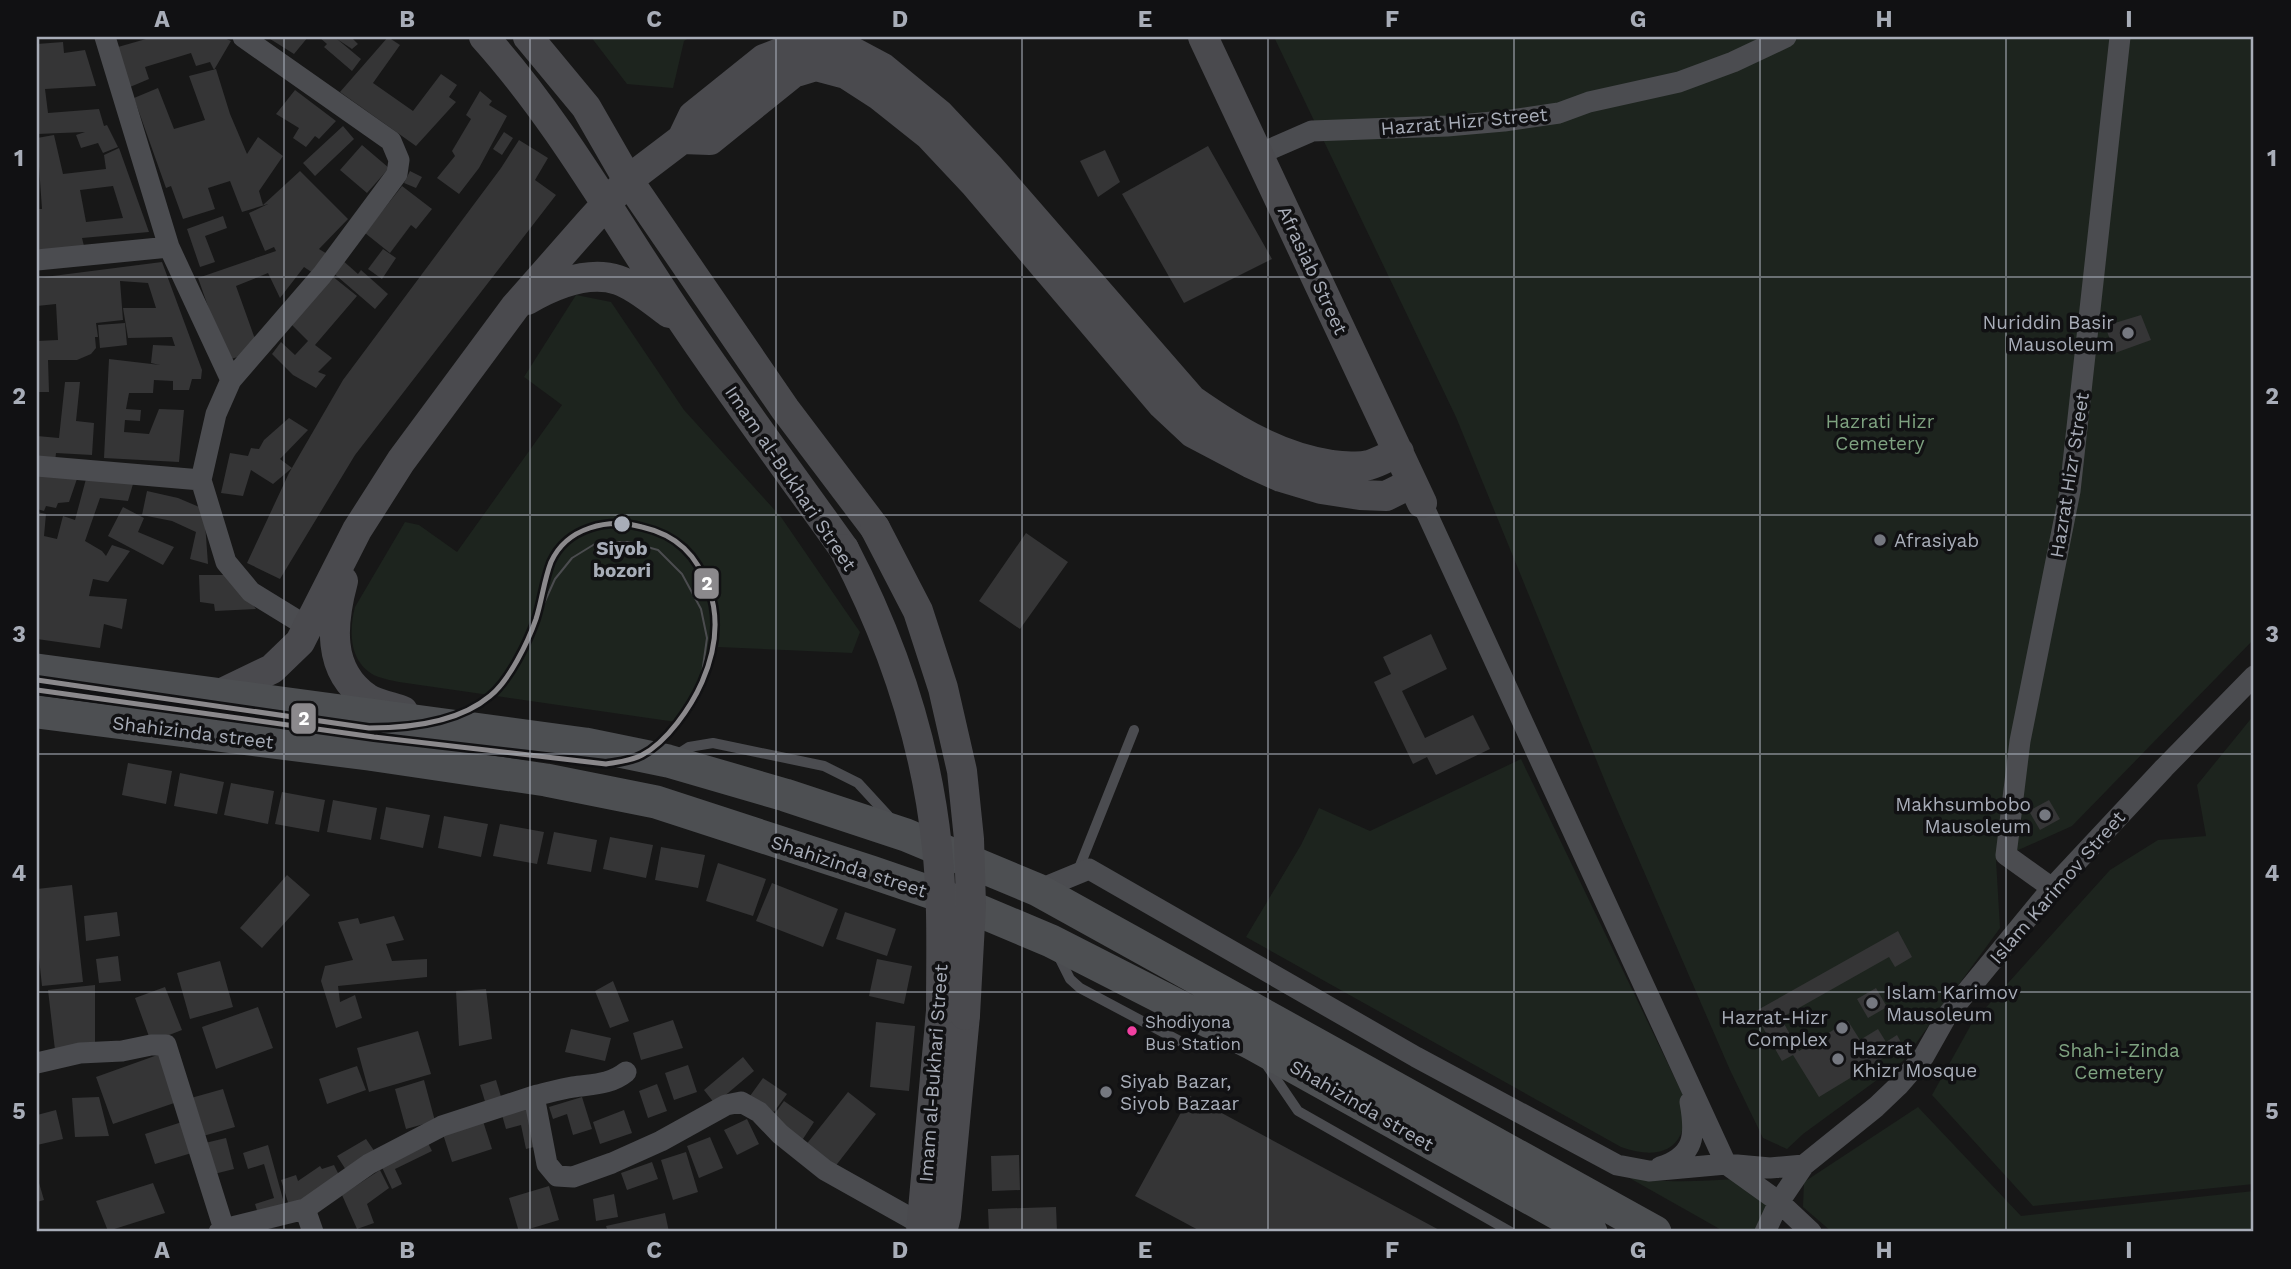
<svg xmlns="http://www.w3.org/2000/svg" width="2291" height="1269" font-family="'Work Sans',sans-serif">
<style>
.green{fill:#1d241e}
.building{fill:#353536;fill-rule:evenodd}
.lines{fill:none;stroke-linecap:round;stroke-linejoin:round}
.lane{stroke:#4b4c50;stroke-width:10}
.street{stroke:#4b4c50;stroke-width:21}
.secondary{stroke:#4a4a4e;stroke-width:30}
.primary{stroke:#4d4f52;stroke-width:33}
.tram{stroke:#4b4c4f;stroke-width:2}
.secondary-bridge{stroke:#4a4a4e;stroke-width:30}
.tram-1-casing{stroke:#111113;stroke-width:10}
.tram-1{stroke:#8b898c;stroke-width:5}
.grid{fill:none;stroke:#a8adb8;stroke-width:2;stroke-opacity:0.55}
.poi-dot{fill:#757880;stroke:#111113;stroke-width:2.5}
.stop-dot{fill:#a8adb8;stroke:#111113;stroke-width:2.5}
.bus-dot{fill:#f240a1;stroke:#111113;stroke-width:2.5}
.labels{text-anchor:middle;stroke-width:7;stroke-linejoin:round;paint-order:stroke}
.bus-label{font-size:17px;fill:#a8adb8;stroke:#111113;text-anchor:start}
.street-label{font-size:19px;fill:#a8adb8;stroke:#111113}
.poi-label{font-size:19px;fill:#a8adb8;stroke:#111113;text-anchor:start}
.park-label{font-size:19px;fill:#7fa381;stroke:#111113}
.stop-label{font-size:19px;font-weight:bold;fill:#a8adb8;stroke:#111113}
.line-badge{stroke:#111113;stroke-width:2.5}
.badge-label{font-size:19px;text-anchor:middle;font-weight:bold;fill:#fff}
.neatline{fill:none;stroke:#a8adb8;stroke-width:2.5}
.grid-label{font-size:23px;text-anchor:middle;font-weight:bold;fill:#a8adb8}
</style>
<rect width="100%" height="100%" fill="#171717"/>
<path class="green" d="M591,37H691L684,41L673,88L627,84Z
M1274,37H2254V639L2072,826L1996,860L2000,928L1903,1061L1803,1134L1787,1149L1763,1138L1730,1070L1609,791L1456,417Z
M576,295L611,302L684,410L781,517L860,632L852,653L718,647C709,679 704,696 683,723L399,682C390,680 379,678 372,674C349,660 349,630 355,607L405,522L419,525L457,552L562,405L524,377Z
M2254,715V1184L2033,1206L1932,1095L1972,1023L2110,870L2158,840L2206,836L2197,785Z
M1521,759L1682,1093C1693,1142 1668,1164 1621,1147L1246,937L1301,845L1319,808L1370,831Z
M1918,1107L2021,1216L2254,1191V1232H1832L1803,1207L1804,1182Z
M1626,1176C1664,1184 1699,1181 1737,1179L1773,1205L1756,1232H1725Z"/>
<path class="building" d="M153,37H222L231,41L214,70L210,62L196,66L191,53L145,67L149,79L130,87L118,47Z
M267,37H308L294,54Z
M319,37H357L353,39L358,44L352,49L337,39L361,59L352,71L324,47L327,44Z
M388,37L400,45L373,83L413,111L441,74L457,85L449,97L456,102L416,146L340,92Z
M63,42L64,53L85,50L96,86L45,89L48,113L99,109L104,126L107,125L118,147L103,153L98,143L81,148L76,135L85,132L37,134V44Z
M216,69L230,114L247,154L258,137L283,156L259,191L263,205L300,171L348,219L319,249L329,255L313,273L304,267L280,298L268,273L236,286L255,339L245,355L227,360L198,278L276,251L274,247L265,251L249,213L268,204L242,212L230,181L208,188L215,209L183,219L171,186L166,188L134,98L158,88L174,129L205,120L189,76Z
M295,90L336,121L319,139L315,136L306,147L293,138L299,128L276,114Z
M480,91L492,101L489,105L507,116L479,168L459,194L437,178L455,156L452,151L471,119L466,115Z
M343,126L354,139L315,176L303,163Z
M504,132L513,138L502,155L493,149Z
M54,135L63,174L106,169L104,155L119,148L149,232L82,238L84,246L56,251L37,249V209H42L37,138ZM113,186L123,218L86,222L80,190Z
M519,140L548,158L535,180L556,195L355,455L280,579L247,563L289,473L343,380L501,168Z
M362,145L389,168L367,193L340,170Z
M1208,146L1272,259L1184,303L1122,194Z
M1105,150L1120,182L1098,197L1080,161Z
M410,171L422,177L416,188L404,183Z
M402,186L432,209L416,229L411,225L390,253L365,233Z
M223,216L227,228L205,236L215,262L200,267L187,229Z
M383,249L396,258L382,279L368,269Z
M341,259L358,274L361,270L388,294L375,309L331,271Z
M162,262L202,370L201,379H192L189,390H173V381L154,380L153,393H129L126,409L141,410L140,421L125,420L124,432L149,434L159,409L184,410L179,462L104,458L109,359L160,365L151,363L153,345L175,346L172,337L128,338L123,308H156L148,283L120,281L123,320L96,323L98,337H95L96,348L91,354L77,360H48L49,392H37V341L58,340L56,304L37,306V278Z
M332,276L357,296L315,345L332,358L318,372L326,375L316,388L293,375L272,354L281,342L295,355L308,341L291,324Z
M2141,315L2151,340L2115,353L2105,326Z
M125,323L127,345L100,348L98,325Z
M65,382H80L76,421L94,423L92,455L56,453L55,463L37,460V436L59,438Z
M289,418L308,430L280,459L292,468L273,484L251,470L243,496L221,493L230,453L248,456L251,448L259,449L264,440Z
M37,471L78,476L69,502L58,503L56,508L46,506L44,511L37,509Z
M86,479L133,484L128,501L100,498L85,541L102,551L106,556L112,545L130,551L108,582L93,579L89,596L127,599L122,629L104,624L100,648L37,639V512L46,514L44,536L57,539L63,516L75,520Z
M147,491L178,498L204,509L208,564L190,559L196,532L172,521L142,515Z
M123,507L144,518L138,532L174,547L163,565L108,536Z
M1026,533L1068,562L1020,629L979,601Z
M199,575H232L256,609L215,611L214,604L200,602Z
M1431,634L1447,669L1402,691L1425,738L1473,715L1490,749L1436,775L1427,757L1413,764L1374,682L1391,674L1383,657Z
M128,763L172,771L166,804L122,795Z
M180,773L224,782L217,814L174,806Z
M231,783L274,791L268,824L224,815Z
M282,792L325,800L319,832L275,824Z
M333,800L377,808L371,840L327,832Z
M2049,800L2060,819L2040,830L2029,811Z
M386,807L430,815L423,848L380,839Z
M444,816L488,824L481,857L438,848Z
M500,824L544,832L537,864L493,856Z
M554,832L597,840L591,872L547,864Z
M610,837L653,845L646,878L603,869Z
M661,847L705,855L698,888L655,880Z
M718,863L766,879L753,916L706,901Z
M287,875L310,895L262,948L240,928Z
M772,883L838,909L823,947L756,921Z
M72,885L83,982L42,986L37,939V889Z
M117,912L120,936L86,941L84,916Z
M845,912L896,929L887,956L836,939Z
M394,916L404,940L386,944L392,961L427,959V977L338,986L340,1002L355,995L362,1018L336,1028L321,981L325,966L353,960L338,922L358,918L360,924Z
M1898,931L1912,957L1895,967L1889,957L1781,1018L1799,1051L1848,1021L1860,1040L1878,1029L1886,1042L1897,1035L1903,1046L1819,1097L1793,1055L1782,1061L1754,1012Z
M118,956L121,981L99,983L96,959Z
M877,959L912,966L904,1004L869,996Z
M220,961L233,1007L190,1019L177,973Z
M613,981L629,1021L610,1028L595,991Z
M95,985V1049L55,1050L48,990Z
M165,987L182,1030L151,1042L135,998Z
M1876,988L1887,1007L1868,1018L1857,999Z
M486,989L492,1039L459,1046L456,991Z
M258,1007L273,1048L216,1069L202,1027Z
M673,1020L683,1048L641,1060L633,1033Z
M876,1022L915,1026L909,1091L870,1087Z
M571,1029L611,1038L605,1061L565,1052Z
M418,1031L431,1074L369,1092L357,1048Z
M163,1053L180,1101L113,1124L96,1077Z
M743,1057L754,1071L715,1104L704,1090Z
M688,1065L697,1092L674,1100L665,1073Z
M357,1066L366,1090L327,1104L319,1079Z
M763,1078L787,1094L774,1112L750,1096Z
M424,1080L435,1121L406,1129L395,1089Z
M496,1080L503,1103L487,1108L480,1085Z
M657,1084L667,1111L648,1118L639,1091Z
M223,1089L235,1127L203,1136L191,1098Z
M848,1092L876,1114L834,1168L805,1146Z
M1190,1096L1443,1232H1202L1135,1196Z
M99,1097L109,1136L75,1137L72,1098Z
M582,1097L592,1129L573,1135L567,1114L553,1119L549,1107Z
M784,1101L814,1122L801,1142L770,1120Z
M533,1106L542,1145L526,1149L521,1125L506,1129L502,1115Z
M56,1110L63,1139L37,1145V1115Z
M624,1110L632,1133L600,1144L593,1122Z
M482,1118L492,1149L452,1162L442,1131Z
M747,1119L759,1144L737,1155L724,1130Z
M185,1121L195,1152L155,1164L145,1134Z
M710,1137L723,1168L699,1178L687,1146Z
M226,1138L234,1169L214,1174L205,1143Z
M366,1139L375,1152L346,1170L337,1156Z
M426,1139L432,1151L395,1169L402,1184L392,1189L380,1163Z
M268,1145L286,1210L259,1217L255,1204L274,1198L264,1164L248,1169L243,1153Z
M686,1152L698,1192L673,1200L661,1160Z
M1019,1155L1020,1190L992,1191L991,1156Z
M652,1162L658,1179L627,1190L621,1173Z
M334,1165L340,1177L290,1209L281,1180L296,1175L298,1181L320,1166L322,1169Z
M380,1170L389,1188L367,1204L374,1223L357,1229L342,1195Z
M37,1176L44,1200L37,1202Z
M153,1183L165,1213L108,1231L96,1201Z
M549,1186L559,1220L519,1232L509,1198Z
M614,1194L618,1217L596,1221L593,1199Z
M1056,1207L1057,1232H989L988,1209Z
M665,1213L669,1232H608L606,1226Z"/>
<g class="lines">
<path class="lane" d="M675,756L689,747L713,743L824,766L858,783L892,820
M1077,873L1134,730
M1058,955L1070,979L1080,988L1189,1046L1233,1045
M1266,1064L1298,1111L1511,1232"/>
<path class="street" d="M105,37L169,247L231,380
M243,37L391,141L399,160L397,174L322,275L231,380L216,414L201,480L226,562L251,592L308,627
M1259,154L1312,131L1447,126L1504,121L1559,113L1589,102L1679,82L1733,62L1786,37
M37,260L169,247
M37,466L201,480
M1422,503L1726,1164L1779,1202L1811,1232
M2052,888L2006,855L2020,741L2070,491L2120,37
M1038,890L1089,869L1416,1057L1617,1165L1649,1171L1726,1164L1770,1168L1804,1165
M37,1063L80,1053L122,1051L151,1045H166L224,1229
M534,1096C547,1093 560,1089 573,1087C592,1084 610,1085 626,1072
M1660,1167C1695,1156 1696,1135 1690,1102
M305,1209L313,1232
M219,1232L224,1229L305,1209L369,1164L442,1126L534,1096L547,1164L557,1176L573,1177L612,1163L661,1141L726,1105L741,1102L759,1112L780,1134L825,1170L923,1225
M1765,1232L1779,1202L1804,1165L1876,1107L1898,1086L1924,1056L1946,1017L2052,888L2164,768L2254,676"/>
<path class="secondary" d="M484,37C555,116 608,209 667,298C723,383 785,466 844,549
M528,37L586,107L628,180L785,409L875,528
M1203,37L1422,503
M682,139L710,140L793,73L816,66L846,74L880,96L929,135L975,184L1162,404L1193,433L1250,463L1281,477L1321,489L1360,495L1386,496L1412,483
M527,300C553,285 587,270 618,280C636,286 654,302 669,313
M343,581C332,622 326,670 367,698C377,704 392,707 403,711
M220,694L272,669L300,642L357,530L401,461L515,307L589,223L628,180L682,139L693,116L764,59L800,45L827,44L853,52L883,68L939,114L990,168L1192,400C1235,430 1278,457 1332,465C1343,466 1358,468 1369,465C1379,462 1389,456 1399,452
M921,1232L941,1011
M942,1232L946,1216L965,1015"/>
<path class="primary" d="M37,670L585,744L668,761L785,795L906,835L1038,890L1655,1232
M37,712L368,754L546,780L656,802L871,872L956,901L1051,941L1253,1044L1591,1232"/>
<path class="tram" d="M536,621L555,579L572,558L598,542H629L658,550L682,574L701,609L707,638L700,688"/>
<path class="secondary-bridge" d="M875,528L918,611L943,688L962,771L969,839L971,905L965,1015
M844,549C893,643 926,741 937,847C943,901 941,957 941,1011"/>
<g class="tram-1-casing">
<path id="tram-1" d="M37,680L369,728C409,728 458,723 490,696C509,681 528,642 536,619C542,600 544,580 551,562C567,527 608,518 642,527C677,535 697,555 709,589C720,620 715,652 702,682C691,707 667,742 642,755C631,761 618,762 606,764L374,737L37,690"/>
</g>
<use href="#tram-1" class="tram-1"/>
</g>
<path class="grid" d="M284,37V1232M530,37V1232M776,37V1232M1022,37V1232M1268,37V1232M1514,37V1232M1760,37V1232M2006,37V1232M37,277H2254M37,515H2254M37,754H2254M37,992H2254"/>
<g class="poi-dot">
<circle cx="2128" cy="333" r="7"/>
<circle cx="1880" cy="540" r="7"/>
<circle cx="2045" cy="815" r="7"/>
<circle cx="1872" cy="1003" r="7"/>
<circle cx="1842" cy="1028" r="7"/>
<circle cx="1838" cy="1059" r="7"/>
<circle cx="1106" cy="1092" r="7"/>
</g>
<circle class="stop-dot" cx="622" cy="524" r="9"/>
<circle class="bus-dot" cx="1132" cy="1031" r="6"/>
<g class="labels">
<g class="bus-label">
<text x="1145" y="1028">Shodiyona<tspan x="1145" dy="22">Bus Station</tspan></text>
</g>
<g class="street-label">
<text transform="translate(1464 121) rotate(-5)" y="7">Hazrat Hizr Street</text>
<text transform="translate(1313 270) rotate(65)" y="7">Afrasiab Street</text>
<text transform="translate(2069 475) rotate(-81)" y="7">Hazrat Hizr Street</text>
<text transform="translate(791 478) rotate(56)" y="7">Imam al-Bukhari Street</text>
<text transform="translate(193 732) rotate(7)" y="7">Shahizinda street</text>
<text transform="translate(849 866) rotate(18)" y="7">Shahizinda street</text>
<text transform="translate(2057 887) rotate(-49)" y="7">Islam Karimov Street</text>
<text transform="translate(933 1073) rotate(-86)" y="7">Imam al-Bukhari Street</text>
<text transform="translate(1362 1105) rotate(30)" y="7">Shahizinda street</text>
</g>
<g class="poi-label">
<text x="2114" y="329" text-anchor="end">Nuriddin Basir<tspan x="2114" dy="22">Mausoleum</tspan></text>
<text x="1894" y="547">Afrasiyab</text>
<text x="2031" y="811" text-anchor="end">Makhsumbobo<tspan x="2031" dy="22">Mausoleum</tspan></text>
<text x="1886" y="999">Islam Karimov<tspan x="1886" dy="22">Mausoleum</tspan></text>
<text x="1828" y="1024" text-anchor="end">Hazrat-Hizr<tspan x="1828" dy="22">Complex</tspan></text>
<text x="1852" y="1055">Hazrat<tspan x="1852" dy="22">Khizr Mosque</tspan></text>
<text x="1120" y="1088">Siyab Bazar,<tspan x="1120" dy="22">Siyob Bazaar</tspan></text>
</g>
<g class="park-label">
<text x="1880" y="428">Hazrati Hizr<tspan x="1880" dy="22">Cemetery</tspan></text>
<text x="2119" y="1057">Shah-i-Zinda<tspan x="2119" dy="22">Cemetery</tspan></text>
</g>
<g class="stop-label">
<text x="622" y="555">Siyob<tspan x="622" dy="22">bozori</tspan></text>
</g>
</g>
<g class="line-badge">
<rect x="693" y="567" width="27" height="33" rx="7" fill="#8b898c"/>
<rect x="290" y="702" width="27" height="33" rx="7" fill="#8b898c"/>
</g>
<g class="badge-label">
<text x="707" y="590">2</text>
<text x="304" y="725">2</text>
</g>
<rect width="2291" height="1269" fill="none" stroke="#111113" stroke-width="77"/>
<rect x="38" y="38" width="2214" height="1192" class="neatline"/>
<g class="grid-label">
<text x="162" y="27">A</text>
<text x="407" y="27">B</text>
<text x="654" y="27">C</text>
<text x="900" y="27">D</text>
<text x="1145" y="27">E</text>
<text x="1392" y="27">F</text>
<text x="1638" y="27">G</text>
<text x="1884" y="27">H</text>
<text x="2129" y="27">I</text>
<text x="19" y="166">1</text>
<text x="2272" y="166">1</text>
<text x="19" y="404">2</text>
<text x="2272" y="404">2</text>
<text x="19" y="642">3</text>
<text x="2272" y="642">3</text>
<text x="19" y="881">4</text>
<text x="2272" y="881">4</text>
<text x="19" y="1119">5</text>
<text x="2272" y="1119">5</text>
<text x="162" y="1258">A</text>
<text x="407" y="1258">B</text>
<text x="654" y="1258">C</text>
<text x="900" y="1258">D</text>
<text x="1145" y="1258">E</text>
<text x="1392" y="1258">F</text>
<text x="1638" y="1258">G</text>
<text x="1884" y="1258">H</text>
<text x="2129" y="1258">I</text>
</g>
</svg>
